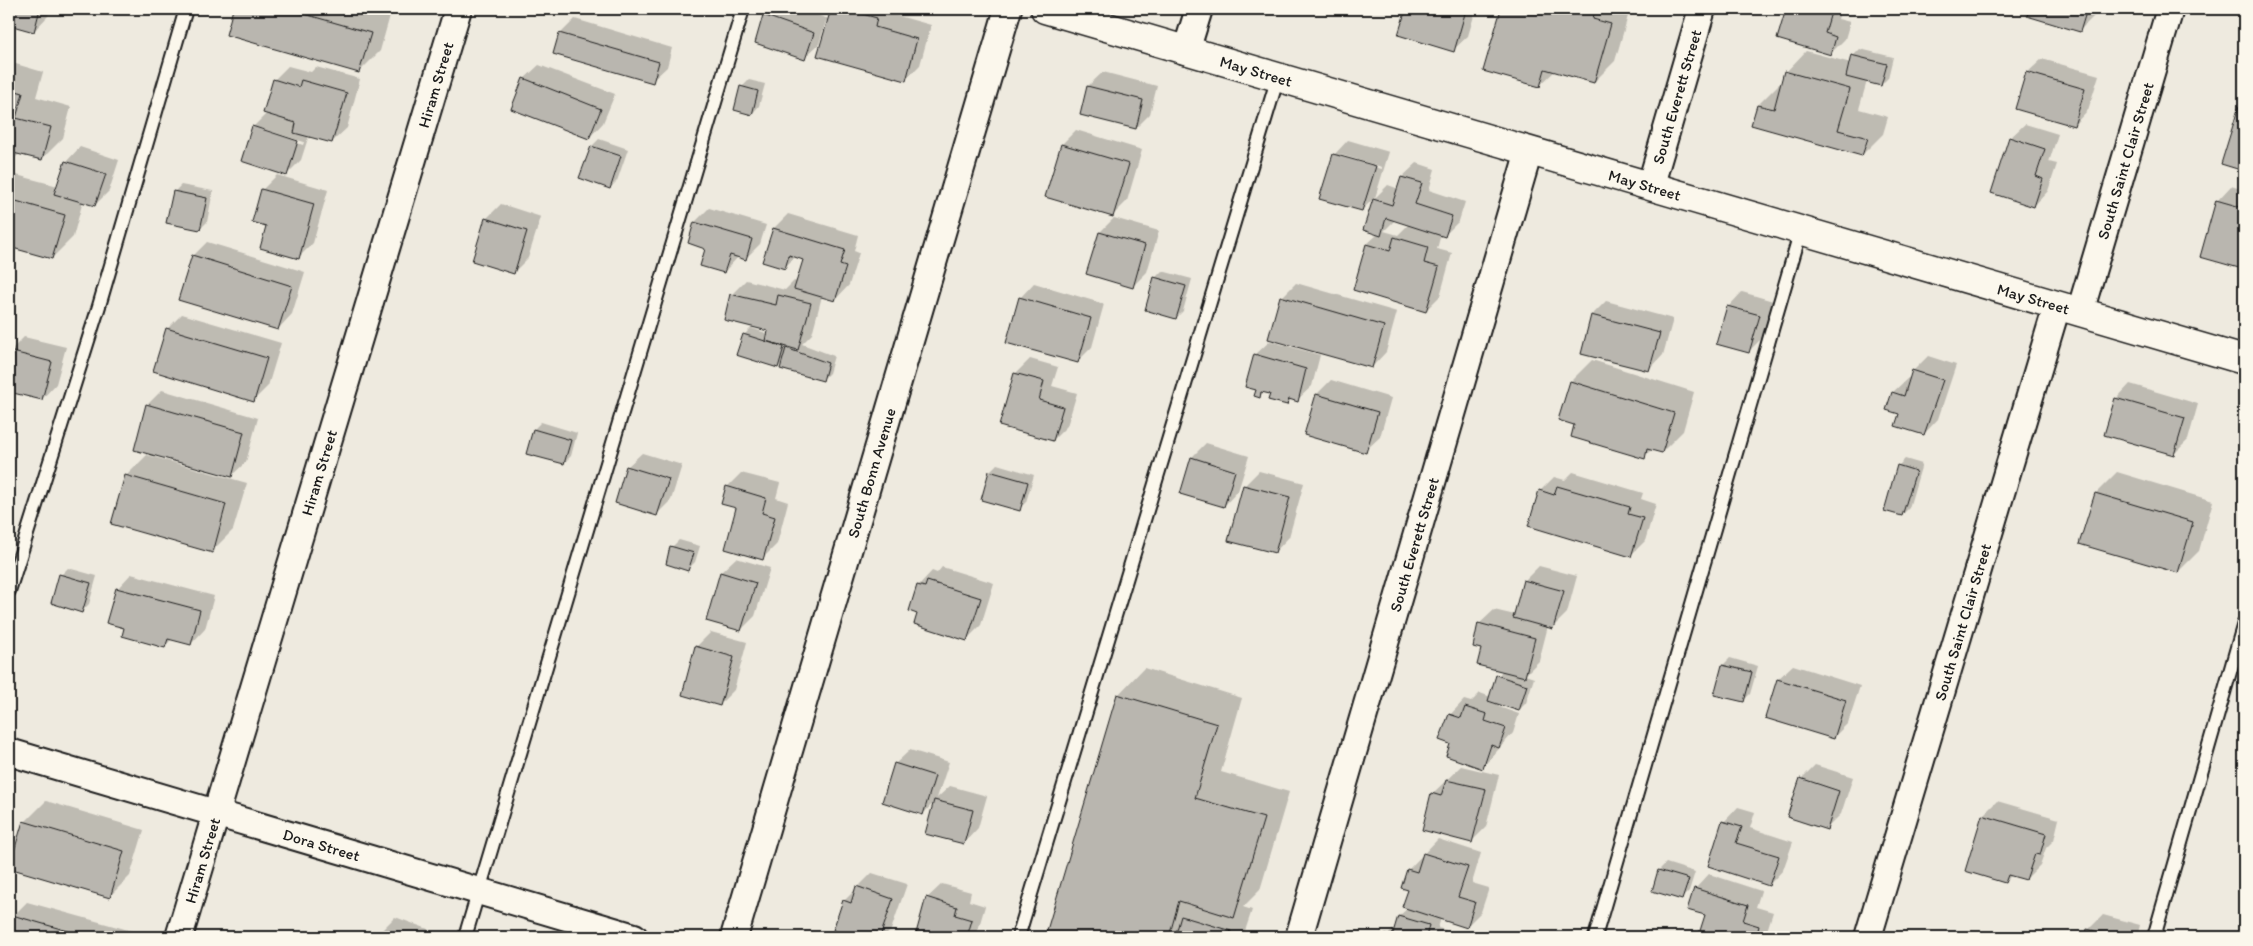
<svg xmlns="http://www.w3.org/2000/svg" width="2253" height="946" font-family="Itim,sans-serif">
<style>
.shadow{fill:#0003;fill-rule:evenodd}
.building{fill:#b9b6af;stroke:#1c1c1c}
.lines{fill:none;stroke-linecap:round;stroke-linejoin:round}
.service-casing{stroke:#1c1c1c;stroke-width:16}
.minor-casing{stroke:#1c1c1c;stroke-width:30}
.tertiary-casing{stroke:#1c1c1c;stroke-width:31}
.service{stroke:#fbf7ec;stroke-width:12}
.minor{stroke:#fbf7ec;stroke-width:26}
.tertiary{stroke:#fbf7ec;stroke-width:28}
.labels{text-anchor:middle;stroke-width:4.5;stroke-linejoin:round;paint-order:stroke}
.street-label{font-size:16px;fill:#1c1c1c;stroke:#fbf7ec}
</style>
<rect width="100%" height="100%" fill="#eeeadf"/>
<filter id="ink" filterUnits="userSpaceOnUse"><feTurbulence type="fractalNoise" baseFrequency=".02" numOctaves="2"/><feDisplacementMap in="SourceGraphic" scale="10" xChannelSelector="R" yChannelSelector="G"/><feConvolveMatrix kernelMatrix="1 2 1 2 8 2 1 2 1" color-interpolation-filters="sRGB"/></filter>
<g filter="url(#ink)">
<path class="shadow" d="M9,9H50L48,16L34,31L9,24Z
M234,9H380L391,12L380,51L359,72L227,34Z
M772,9H799L829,19L832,9H889L888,13L931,25L920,65L905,80L826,21L819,44L804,58L765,16Z
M1408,9H1476L1468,36L1453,50L1400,34Z
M1502,9H1630L1615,61L1594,82L1555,71L1539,86L1485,70Z
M1787,9H1841L1838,19L1850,22L1845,39L1831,53L1778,38Z
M2030,9H2096L2094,16L2080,30L2028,15Z
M575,19L672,48L667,67L652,81L560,34Z
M1860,49L1893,57L1888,78L1881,85L1867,81L1859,109L1888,117L1883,134L1862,155L1758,105L1779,84L1782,85L1786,72L1806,51L1851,63L1853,56Z
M2042,59L2099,75L2088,110L2074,125L2027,73Z
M9,62L43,72L36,97L71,107L63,138L42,159L20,153L9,164Z
M539,65L615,94L603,123L589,138L524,79Z
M288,66L311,72L316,67L360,79L347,128L332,142L309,135L301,160L286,175L253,127L267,113L274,80ZM260,128L304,142L303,145L260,130Z
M1103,72L1157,86L1150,114L1136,128L1088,86Z
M749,80L765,84L759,106L752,114L742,87Z
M2244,102V170L2222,163L2240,106Z
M2025,124L2058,134L2049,162L2057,164L2048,191L2034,206L2010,138Z
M1076,130L1142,150L1127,201L1112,216L1062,144Z
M599,139L628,149L617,181L610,188L592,146Z
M1348,140L1389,152L1375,198L1388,185L1399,189L1402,177L1417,163L1435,169L1429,190L1465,202L1459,221L1445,235L1441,234L1437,249L1452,253L1440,296L1426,310L1354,290L1367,244L1378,234L1365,229L1375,197L1362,210L1334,155ZM1341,155L1382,167V169L1341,158ZM1395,220L1409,224L1398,235L1384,231Z
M80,147L119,160L109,191L95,205L83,201L73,237L52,258L9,246V173L58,186L66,162Z
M277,175L328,190L313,243L299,257L267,225L263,189Z
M181,185L213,191L207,222L200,229L174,192Z
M2231,186L2244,190V261L2239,267L2217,201Z
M501,204L541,217L528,258L514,272L486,219Z
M709,208L766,225L760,244L746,258L738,257L724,272L707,248L695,222Z
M788,214L858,235L854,251L859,253L849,285L835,300L822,296L812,334L802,344L834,356L829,373L822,380L783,362L778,367L744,335L751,328L769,334L770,331L725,319L732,294L746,280L785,290L794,281L798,282L805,259L796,256L784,268L774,228Z
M1114,218L1159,231L1147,272L1133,286L1088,273L1100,232Z
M207,242L305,272L292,314L278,329L193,256Z
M1162,271L1192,279L1183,311L1176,318L1155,278Z
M1034,283L1104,304L1092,347L1077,362L1020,298Z
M1296,283L1397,312L1386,352L1372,367L1282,297Z
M1742,292L1773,301L1763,337L1748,352L1728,307Z
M1606,301L1673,319L1663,355L1649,370L1592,315Z
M182,314L281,343L268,386L253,401L155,371L168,328Z
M24,337L66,347L56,384L42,399L9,390L10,351Z
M1270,341L1320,355L1312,386L1297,400L1292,399L1287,404L1265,391L1259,397L1255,355Z
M1928,356L1956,365L1938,419L1924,434L1901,413L1888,409L1893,392L1908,378L1911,379L1914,370Z
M1030,359L1058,367L1052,386L1077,393L1067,426L1053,440L1015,374Z
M1592,360L1694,392L1683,431L1662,452L1652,449L1644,457L1576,424L1571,381Z
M1331,380L1391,398L1380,437L1365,451L1317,394Z
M2130,384L2198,404L2188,440L2174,454L2116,399Z
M162,390L258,418L246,462L231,476L147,405Z
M541,422L577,433L571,456L564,463L527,453L534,429Z
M1206,443L1249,456L1238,491L1224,506L1181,493L1192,457Z
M642,453L682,465L671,500L657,514L627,467Z
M147,455L247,483L233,530L212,551L126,476Z
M1905,459L1922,464L1909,508L1902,515L1898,466Z
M997,464L1034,475L1026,502L1019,509L990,471Z
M1259,471L1304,483L1289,537L1275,552L1244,486Z
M1573,472L1643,493L1641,499L1656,504L1645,541L1631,555L1540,491L1554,477L1565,480Z
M2117,472L2213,501L2199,551L2178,572L2096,493Z
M741,473L780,483L776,498L788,502L777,544L763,558L727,487Z
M679,540L700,546L695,562L688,569L672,547Z
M736,558L770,568L755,616L741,630L721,572Z
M1539,566L1577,576L1567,613L1553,627L1548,626L1539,661L1525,675L1534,678L1526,703L1519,710L1500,704L1499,707L1519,714L1513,733L1482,768L1452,743L1450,715L1464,700L1471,702L1480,693L1491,697L1498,676L1503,670L1482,648L1479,624L1494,610L1515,615L1524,581Z
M942,567L994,583L981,625L967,639L919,613L918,586L932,571L937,573Z
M68,568L97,576L89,604L82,611L61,575Z
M131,574L214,596L205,629L191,644L172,639L165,646L126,627L117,589Z
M711,632L747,642L734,690L720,704L696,647Z
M1730,658L1758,666L1750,694L1743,701L1716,694L1723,665Z
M1793,665L1860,686L1848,723L1834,737L1767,717L1778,679Z
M1144,668L1242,698L1221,772L1289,792L1260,890L1243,907L1252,910L1243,937H1046L1118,695Z
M910,750L949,762L937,798L950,786L987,796L978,828L964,843L935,801L923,814L895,764Z
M1815,765L1853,777L1841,814L1827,828L1801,779Z
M1461,766L1499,775L1486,827L1472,841L1432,794Z
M46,801L144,830L130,876L109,897L25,822Z
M1997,801L2059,819L2054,840L2046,848L2040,865L2026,879L2012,875L2005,882L1983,815Z
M1738,807L1755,812L1750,828L1793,842L1783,870L1769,885L1709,865L1724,822Z
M1438,839L1481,853L1472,883L1489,888L1481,912L1467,926L1441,918L1438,928L1446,930L1445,937H1386L1397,925L1399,916L1408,908V870Z
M1666,863L1695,872L1689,891L1682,898L1654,890L1659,870Z
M872,873L907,884L891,930L884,937H857L834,929L844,901Z
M1709,874L1761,891L1756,907L1773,912L1765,937H1699L1706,914L1695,889Z
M942,884L971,892L969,901L985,906L976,937H916L927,898Z
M27,902L132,931L130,937H9L13,916Z
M2103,915L2140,925L2137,937H2086L2088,930Z
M395,917L428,929L426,937H379L380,932Z"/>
<path class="building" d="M9,9H40L34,32L9,25Z
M233,9H287L371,33L359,73L226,35Z
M831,9H844L877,18L875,27L917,39L906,81L817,56Z
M1406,9L1466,10L1454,52L1398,35Z
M1501,9H1595L1593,19L1611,24L1594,83L1545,69L1540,87L1483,71Z
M1786,9H1832L1825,33L1836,37L1831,55L1777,39Z
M2029,9H2087L2080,32L2027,16Z
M763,15L814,33L805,60L755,43Z
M559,33L659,62L653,83L553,54Z
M1851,55L1887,64L1881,86L1846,77Z
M1784,71L1850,89L1838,130L1868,138L1862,156L1751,125L1757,105L1774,109Z
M2026,72L2085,89L2074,126L2015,109Z
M523,78L601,109L589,139L511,109Z
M273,79L299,87L301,80L347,93L332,143L294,133L296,123L263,113Z
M740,86L758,91L752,115L734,110Z
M1087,86L1143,100L1136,129L1080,115Z
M9,89L23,93L16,118L51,127L42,160L9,152Z
M2239,106L2244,107V171L2221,164Z
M252,126L298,141L287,176L241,161Z
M2009,137L2045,149L2036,176L2043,179L2034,207L1991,193Z
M1061,144L1129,164L1113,217L1045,197Z
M591,146L621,156L610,189L579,178Z
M1333,154L1376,166L1362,211L1319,199Z
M65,161L106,174L95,206L54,194Z
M1401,177L1422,183L1415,204L1452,216L1445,237L1386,218L1381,236L1363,230L1373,199L1392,205Z
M261,189L314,204L299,259L260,248L266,226L252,222Z
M173,191L207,198L200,230L166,223Z
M9,199L65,215L52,259L9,247Z
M2216,200L2244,208V250L2239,268L2200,257Z
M485,218L527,231L514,274L472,261Z
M694,222L752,239L746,260L730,255L724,273L700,266L705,249L688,243Z
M773,228L845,250L840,265L846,267L835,301L794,289L803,260L789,255L785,269L762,262Z
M1099,232L1145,245L1133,288L1086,274Z
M1394,237L1428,247L1424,263L1439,267L1426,312L1353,290L1366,244L1390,251Z
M192,255L292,286L278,330L178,300Z
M1154,277L1186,286L1176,319L1145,310Z
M730,294L776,305L778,295L811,303L798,350L766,341L768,331L724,320Z
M1280,296L1384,326L1372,368L1268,339Z
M1019,297L1091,318L1078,363L1006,343Z
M1727,306L1760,315L1749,353L1716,344Z
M1591,315L1660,333L1649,371L1581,354Z
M166,328L267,358L254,402L153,371Z
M743,334L784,347L778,368L736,355Z
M786,348L828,363L823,381L780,369Z
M9,351L52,362L42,400L9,392Z
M1254,354L1306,369L1298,402L1289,399L1287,405L1268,400L1270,394L1261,392L1260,398L1254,396L1256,390L1245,387Z
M1912,370L1943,380L1924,435L1895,426L1899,414L1886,410L1892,392L1904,396Z
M1014,373L1044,381L1039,400L1063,407L1053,441L999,426Z
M1570,381L1674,413L1662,453L1647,449L1645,459L1571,437L1574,425L1558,420Z
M1316,394L1378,412L1366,453L1304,435Z
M2115,398L2185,418L2174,455L2104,435Z
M146,404L244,432L232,477L134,450Z
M533,429L571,440L564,464L526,454Z
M1191,457L1235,471L1224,507L1180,494Z
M1897,465L1916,471L1902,516L1884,511Z
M626,466L669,479L657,516L615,503Z
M989,471L1028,482L1020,511L981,500Z
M125,475L226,504L213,553L111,524Z
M1243,485L1290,497L1275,553L1228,541Z
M726,486L766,498L762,513L775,517L763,560L725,549L736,508L721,504Z
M1557,486L1630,507L1628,514L1643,518L1631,557L1528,526L1539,490L1554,495Z
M2095,493L2193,522L2178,573L2079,544Z
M670,546L694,553L688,571L666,564Z
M720,572L756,583L741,631L706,621Z
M59,574L91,583L82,613L51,603Z
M1523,580L1564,591L1553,629L1513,618Z
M927,581L981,598L967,641L914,624L917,614L909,611L917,585L925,587Z
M116,588L200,610L191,645L168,639L165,648L122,636L124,628L106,623Z
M1478,623L1535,638L1525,677L1477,665L1481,649L1473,647Z
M695,646L734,657L720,706L682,695Z
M1722,665L1752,672L1744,702L1714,695Z
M1496,675L1527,685L1519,711L1488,701Z
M1777,679L1846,700L1834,739L1765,718Z
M1117,694L1217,724L1195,798L1264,818L1234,918L1179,901L1169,937H1045Z
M1465,707L1487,714L1485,721L1506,728L1499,748L1491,745L1483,769L1446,756L1450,744L1439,740L1449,714L1461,718Z
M894,763L935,776L923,815L882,802Z
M1800,778L1839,791L1827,830L1787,817Z
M1446,780L1486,789L1472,843L1422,830L1431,793L1441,796Z
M934,800L973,810L964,844L925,834Z
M1982,815L2046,834L2040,855L2035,854L2026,880L2008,875L2005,883L1965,871Z
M23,821L124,851L110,898L9,868Z
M1722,821L1742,827L1736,843L1779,856L1769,886L1708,866Z
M1423,853L1468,867L1458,897L1475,902L1467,928L1402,907L1408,890L1401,888L1407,869L1417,872Z
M1658,870L1689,879L1682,900L1652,891Z
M856,886L893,899L880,937H854L833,930L843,900L851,903Z
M1694,888L1748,905L1743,921L1759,926L1756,937H1698L1705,915L1687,910Z
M926,897L957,907L955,915L972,920L967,937H915Z
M12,915L89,937H9Z
M1181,916L1231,931L1230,937H1175Z
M1398,916L1429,925L1426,937H1384L1385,935L1392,936Z
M2087,929L2119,937H2085Z
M379,931L397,937H377Z"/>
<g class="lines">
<g class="service-casing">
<path id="service" d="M9,591L99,306L186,9
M465,937L743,9
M1018,937L1278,77
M1595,937L1801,230
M2154,937L2244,623"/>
</g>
<g class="minor-casing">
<g id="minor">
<path d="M1186,51L1199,9"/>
<path id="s1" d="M1651,184L1702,9"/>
<path id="s2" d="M2080,312L2170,9"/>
<path id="s3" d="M9,752L634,937"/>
<path id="s4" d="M179,937L458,9"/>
<path id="s5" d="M734,937L1008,9"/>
<path id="s6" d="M1299,937L1529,151"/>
<path id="s7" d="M1868,937L2057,306"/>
</g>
</g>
<g class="tertiary-casing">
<g id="tertiary">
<path id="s8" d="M1045,9L2244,360"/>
</g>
</g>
<use href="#service" class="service"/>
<use href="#minor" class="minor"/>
<use href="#tertiary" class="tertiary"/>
</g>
</g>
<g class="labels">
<g class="street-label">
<text dy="6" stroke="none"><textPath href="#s8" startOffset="220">May Street</textPath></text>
<text dy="6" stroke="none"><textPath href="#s4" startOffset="890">Hiram Street</textPath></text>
<text dy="6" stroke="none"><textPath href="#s1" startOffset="91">South Everett Street</textPath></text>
<text dy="6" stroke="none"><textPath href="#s2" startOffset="158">South Saint Clair Street</textPath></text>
<text dy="6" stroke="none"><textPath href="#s8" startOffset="625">May Street</textPath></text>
<text dy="6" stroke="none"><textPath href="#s8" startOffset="1030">May Street</textPath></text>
<text dy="6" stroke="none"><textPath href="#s4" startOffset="485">Hiram Street</textPath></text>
<text dy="6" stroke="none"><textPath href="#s5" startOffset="484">South Bonn Avenue</textPath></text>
<text dy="6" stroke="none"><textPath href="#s6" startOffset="409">South Everett Street</textPath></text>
<text dy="6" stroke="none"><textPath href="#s7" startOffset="329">South Saint Clair Street</textPath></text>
<text dy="6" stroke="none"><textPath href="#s3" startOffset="326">Dora Street</textPath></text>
<text dy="6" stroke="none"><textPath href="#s4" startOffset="80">Hiram Street</textPath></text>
</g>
</g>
<rect width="2253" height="946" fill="none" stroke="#fbf7ec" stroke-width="30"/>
<rect x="15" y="15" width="2223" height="916" fill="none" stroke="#1c1c1c" stroke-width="2" filter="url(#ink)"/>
</svg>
